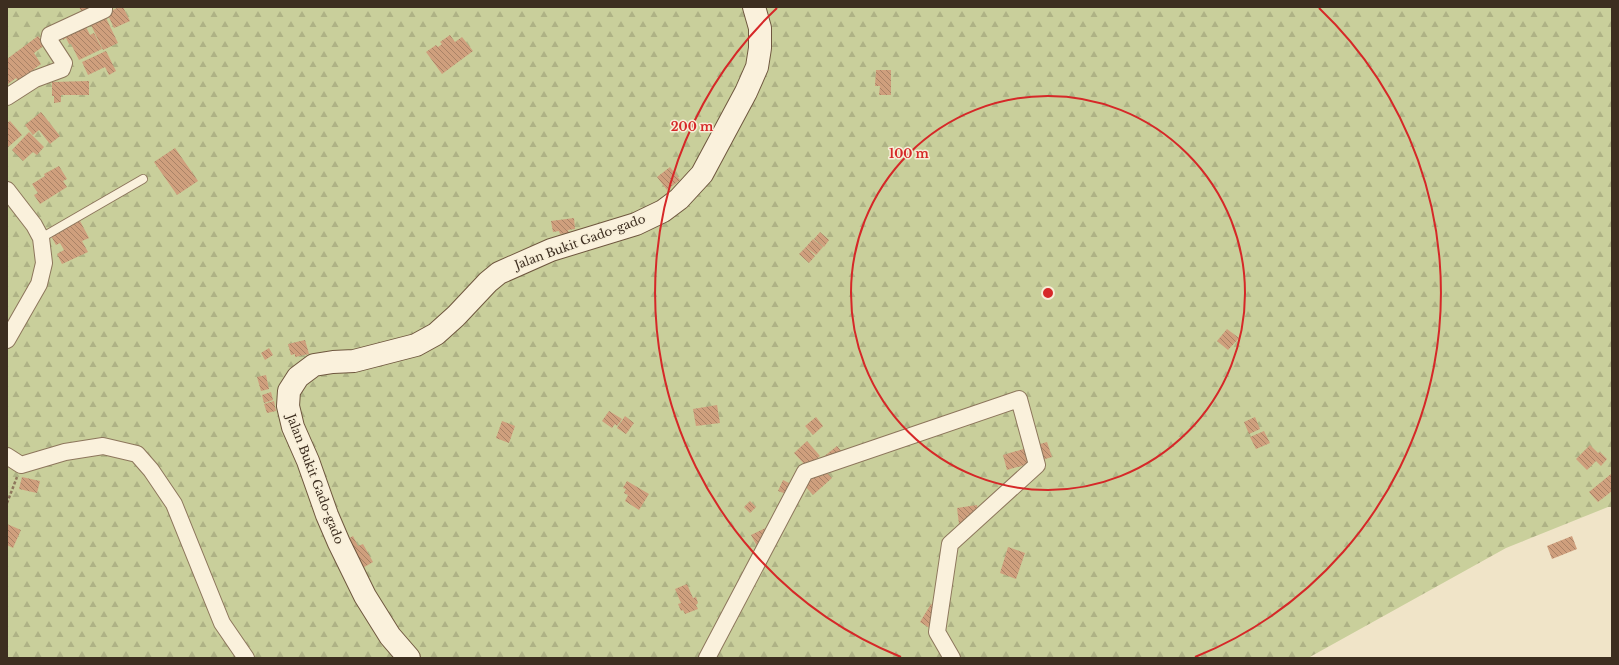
<svg xmlns="http://www.w3.org/2000/svg" width="1619" height="665" font-family="'Libre Baskerville',serif">
<style>
.forest{fill:url(#forest-firs)}
.building{fill:url(#building-back-hatch)}
.lines{fill:none;stroke-linecap:round;stroke-linejoin:round}
.lane-casing{stroke:#8d765c;stroke-width:10}
.street-casing{stroke:#8d765c;stroke-width:18}
.secondary-casing{stroke:#6f573f;stroke-width:24}
.path{stroke:#8d765c;stroke-width:2.5;stroke-dasharray:3 2;stroke-linecap:butt}
.lane{stroke:#faf1dc;stroke-width:8}
.street{stroke:#faf1dc;stroke-width:16}
.secondary{stroke:#faf1dc;stroke-width:22}
.ring{fill:none;stroke:#d62828;stroke-width:2}
.labels{text-anchor:middle;stroke-width:3;stroke-linejoin:round;paint-order:stroke}
.street-label{font-size:12px;fill:#3d2e20;stroke:#f7eed8}
.centre{fill:#d62828;stroke:#f7eed8;stroke-width:2}
.ring-label{font-size:12px;text-anchor:middle;font-weight:bold;fill:#d62828;stroke:#f7eed8;stroke-width:3;stroke-linejoin:round;paint-order:stroke}
</style>
<defs>
<pattern id="forest-firs" width="22" height="20" patternUnits="userSpaceOnUse"><rect width="22" height="20" fill="#c9cf9b"/><path d="M5 1l3.5 6h-7zM16 11l3.5 6h-7z" fill="#aeb285"/></pattern>
<pattern id="building-back-hatch" width="6" height="6" patternUnits="userSpaceOnUse"><rect width="6" height="6" fill="#cf9f7d"/><path d="M-1 5l2 2M0 0l6 6M5-1l2 2" fill="none" stroke="#a98266"/></pattern>
</defs>
<rect width="100%" height="100%" fill="#f0e4c8"/>
<path class="forest" d="M7,7H1612V507H1608L1506,548L1308,658H7Z"/>
<path class="building" d="M79,7H102L85,18Z
M119,7H123L130,21L114,28L107,13Z
M106,18L118,43L103,50L91,25Z
M83,21L90,35L94,33L102,49L79,60L71,44H69L66,38L63,40L60,32Z
M450,35L455,42L462,37L473,51L442,74L426,52L436,45L438,47L442,44L440,42Z
M38,36L45,45L34,53L41,64L18,81L16,78L8,84L7,59Z
M106,51L116,71L109,75L105,67L88,75L82,62Z
M876,70H891V95H879L880,86H875Z
M89,81V95H61V102L54,103V96H52V82Z
M41,112L60,136L50,144L39,130L33,135L25,125Z
M10,121L22,135L7,148V123Z
M29,132L44,147L37,155L33,152L23,161L12,150Z
M175,148L198,181L177,195L154,162Z
M59,166L67,179L63,181L67,187L40,204L34,195L38,193L32,184L45,176L44,174Z
M670,167L680,180L667,190L657,177Z
M574,218L575,229L568,230L569,233L560,234L559,231L553,232L551,221Z
M79,219L89,238L82,241L88,252L62,264L57,254L64,250L60,243L56,245L50,234Z
M820,232L829,240L824,247L814,239Z
M813,239L823,247L816,255L806,247Z
M806,247L815,256L809,263L799,254Z
M1227,329L1239,338L1228,350L1217,341Z
M305,340L309,354L295,357V354L291,355L288,344Z
M269,348L273,355L265,360L261,353Z
M266,375L269,389L261,391L257,377Z
M271,392L273,400L264,403L262,395Z
M274,401L276,411L267,413L264,404Z
M717,405L720,423L696,426L693,409Z
M609,411L622,419L617,426L615,424L612,428L602,421Z
M625,416L634,423L626,434L617,428Z
M816,417L823,426L813,435L805,426Z
M1255,417L1260,429L1249,434L1244,422Z
M502,421L515,426L509,443L496,438Z
M1264,431L1270,443L1256,449L1250,437Z
M807,441L820,456L807,467L794,453Z
M1047,442L1052,457L1007,470L1003,455Z
M1590,445L1598,453L1600,452L1607,459L1601,466L1596,461L1587,470L1576,459Z
M837,446L847,458H822Z
M817,470L822,476L826,472L832,478L813,495L805,486L810,481L808,479Z
M1611,474L1612,491L1598,502L1589,492Z
M22,477L40,481L37,493L19,489Z
M783,480L793,485L789,495L778,491Z
M627,481L649,494L639,510L625,501L628,495L624,493L626,489L623,488Z
M750,501L756,507L750,513L744,507Z
M977,505L979,521L959,524L957,508Z
M7,524L21,530L13,548L7,545Z
M770,526L758,548L751,535Z
M353,536L358,546L363,544L373,562L361,569L346,540Z
M1572,536L1577,549L1552,559L1547,546Z
M1008,547L1025,553L1016,579L1000,573Z
M687,584L693,598L696,597L698,603L696,605L698,609L685,614L683,610L681,611L678,604L681,603L675,589Z
M931,604L942,611L931,629L920,622Z"/>
<g class="lines">
<g class="lane-casing">
<path id="lane" d="M41,238L143,179"/>
</g>
<g class="street-casing">
<path id="street" d="M7,97L35,79L62,69L64,63L49,40L50,35L104,10V7
M7,190L34,225L41,238L44,263L39,284L7,340
M7,456L21,465L65,452L103,446L137,454L151,470L174,504L222,623L246,658
M707,658L805,472L1019,399L1037,465L950,544L937,632L952,658"/>
</g>
<g class="secondary-casing">
<path id="secondary" d="M409,658L390,636L365,596L339,543L327,515L308,461L293,427L288,406L289,391L298,377L314,365L333,362L354,361L416,345L436,334L456,316L488,282L499,273L551,250L636,224L663,211L679,199L702,174L746,92L757,67L760,48V28L754,7"/>
</g>
<path class="path" d="M7,503L17,477"/>
<use href="#lane" class="lane"/>
<use href="#street" class="street"/>
<use href="#secondary" class="secondary"/>
</g>
<g class="ring">
<circle cx="1048" cy="293" r="197"/>
<path d="M901 657A393 393 0 0 1 777 8M1319 8A393 393 0 0 1 1195 657"/>
</g>
<g class="labels">
<g class="street-label">
<text transform="translate(580 242) rotate(-20)" y="4">Jalan Bukit Gado-gado</text>
<text transform="translate(315 479) rotate(69)" y="4">Jalan Bukit Gado-gado</text>
</g>
</g>
<circle cx="1048" cy="293" r="6" class="centre"/>
<g class="ring-label">
<text x="692" y="131">200 m</text>
<text x="909" y="158">100 m</text>
</g>
<rect width="1619" height="665" fill="none" stroke="#3d2e20" stroke-width="16"/>
</svg>
